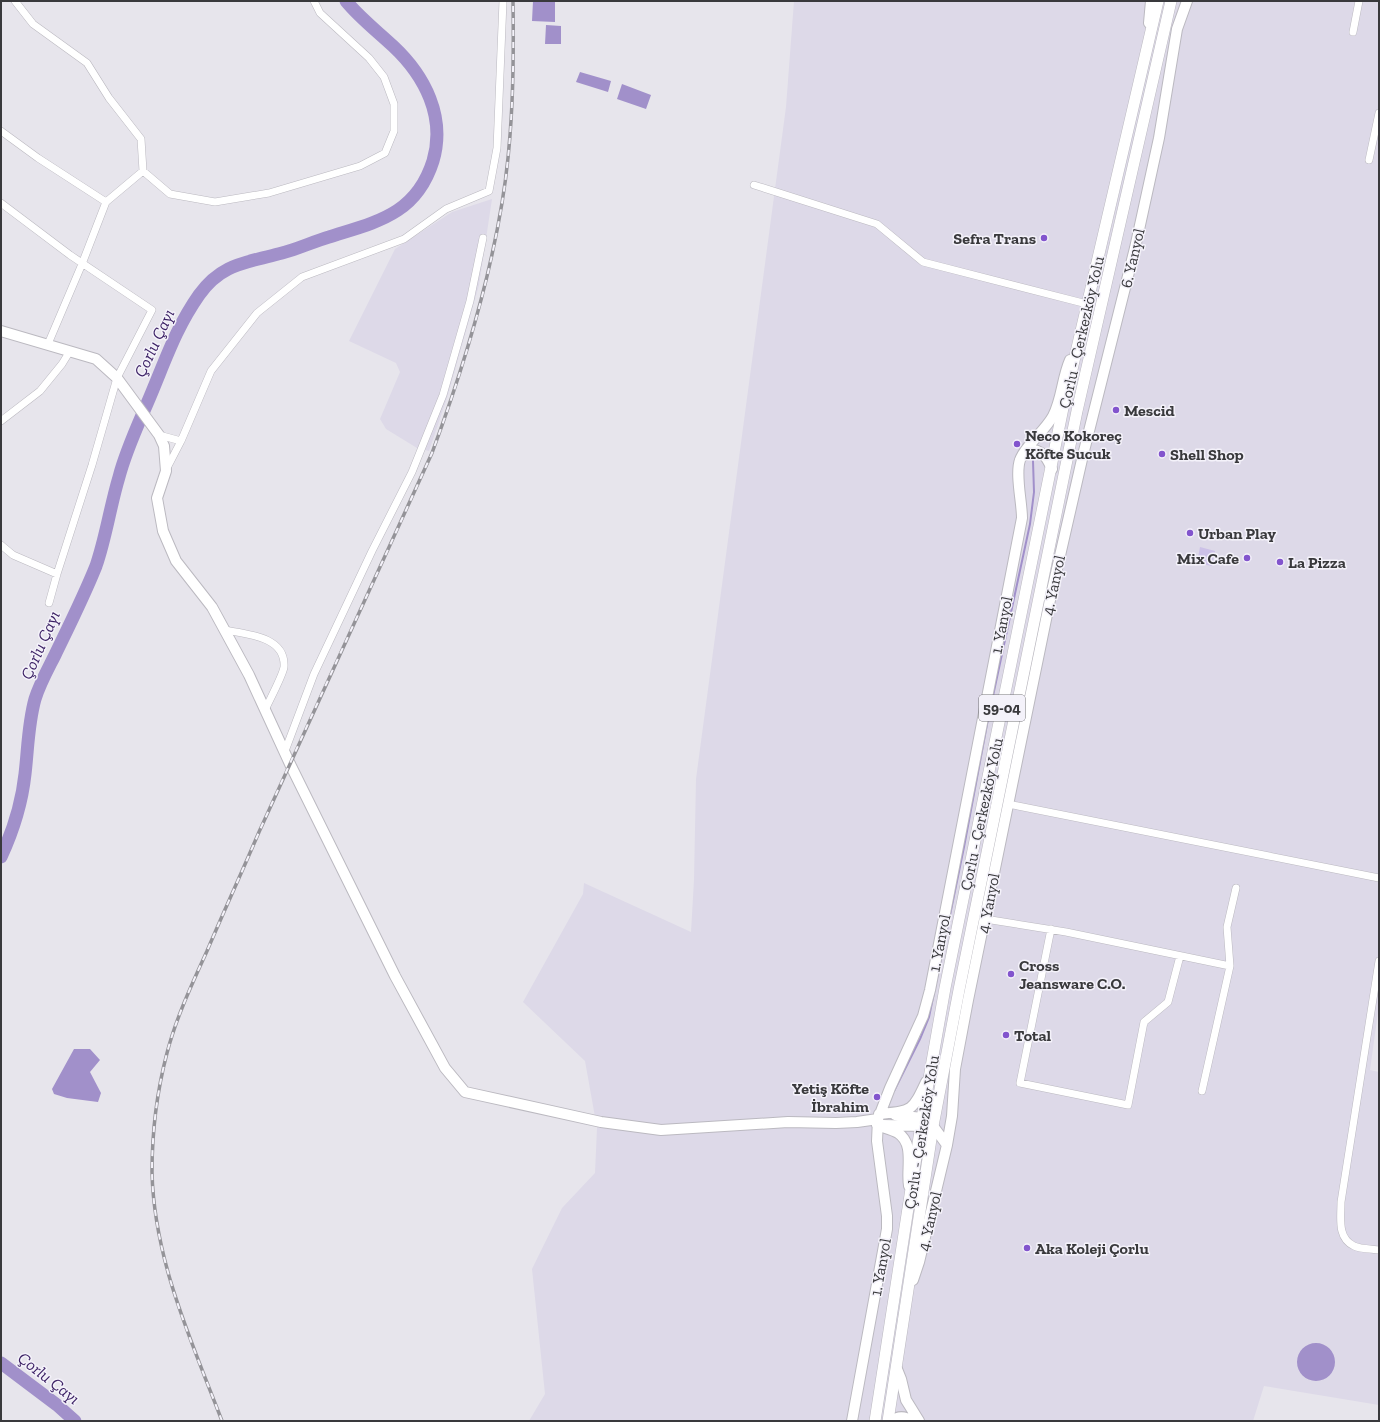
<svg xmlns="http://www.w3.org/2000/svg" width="1380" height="1422" font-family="'Zilla Slab',serif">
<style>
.built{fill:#ddd9e8}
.green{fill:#ccc1e7}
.water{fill:#a190ca}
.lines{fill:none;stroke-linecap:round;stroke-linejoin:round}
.stream{stroke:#a190ca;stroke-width:2}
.river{stroke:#a190ca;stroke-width:13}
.street-casing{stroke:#bbb9c0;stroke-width:8}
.secondary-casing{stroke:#bbb9c0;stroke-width:12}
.primary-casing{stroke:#bbb9c0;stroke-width:12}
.street{stroke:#fff;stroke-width:7}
.secondary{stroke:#fff;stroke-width:10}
.primary{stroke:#fff;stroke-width:11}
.rail-casing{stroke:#949398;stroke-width:3.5}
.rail{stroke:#f4f2fa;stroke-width:2;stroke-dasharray:6;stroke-linecap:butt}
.poi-dot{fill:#8254cd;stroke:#f4f2fa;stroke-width:1.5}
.labels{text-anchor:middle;stroke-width:3;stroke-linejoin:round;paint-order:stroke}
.shield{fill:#f4f2fa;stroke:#717075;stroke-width:1}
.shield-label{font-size:15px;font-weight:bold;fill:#39393c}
.poi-label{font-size:16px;font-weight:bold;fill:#39393c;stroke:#f4f2fa;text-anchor:start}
.street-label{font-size:16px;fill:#39393c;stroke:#f4f2fa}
.water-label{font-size:17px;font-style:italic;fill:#3a1f63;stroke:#f4f2fa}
</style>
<rect width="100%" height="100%" fill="#e7e5ec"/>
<path class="built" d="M794,1H1379V1005L1370,1070L1379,1072V1405L1264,1386L1253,1421H529L545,1394L532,1269L562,1208L595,1173L597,1128L585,1061L523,1002L583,894L584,883L691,932L694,880L696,779L786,107Z
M492,199L479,285L448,395L429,451L417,448L386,429L380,419L400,372L396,363L349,341L395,249L452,212Z"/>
<path class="green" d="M1200,547L1215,551L1212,566L1197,563Z"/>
<path class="water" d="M533,1H555V22L532,21Z
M546,25L561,26V44H545Z
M580,72L611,81L608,92L576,82Z
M622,84L651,95L646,109L617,99Z
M74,1049H90L100,1060L90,1072L101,1093L98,1102L67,1098L54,1094L52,1089Z
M1297 1362a19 19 0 1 1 38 0a19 19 0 1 1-38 0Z"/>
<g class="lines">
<path class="stream" d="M894,1091L920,1039L929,1017L964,847L988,719L1030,524L1034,492L1033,461"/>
<path class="river" d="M1,857C13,831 22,802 25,774C28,749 28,724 35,699C40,683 48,669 55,655C69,626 84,596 96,566C106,537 110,507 119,477C127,446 142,417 154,387C168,353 178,325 199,295C221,264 245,263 278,254C296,250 312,242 329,237C376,222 416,215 433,161C446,117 425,76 393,46C377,31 360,18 346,1
M1,1363L57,1405L75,1421"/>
<g class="street-casing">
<path id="street" d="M15,1L33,24L87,63L109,98L141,139L143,171L106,202L82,264L48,344
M1353,32L1359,1
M1,131L38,158L106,202
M1369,160L1379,113
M143,171L170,194L215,202L269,193L360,166L385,153L394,131V104L384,77L369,58L320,13L314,1
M754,185L877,224L923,262L1087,304
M1,203L70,255L152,310L117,378L92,465L57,574L49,603
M1,421L40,391L62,364L70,351
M159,435L181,441L166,470
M181,441L211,371L257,313L302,277L404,239L446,209L489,191L497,148L503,1
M1,545L13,555L57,574
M224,630C246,634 286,636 284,667C283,675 269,701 265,710
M285,751L314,674L372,551L412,472L443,395L470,301L483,238
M1008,804L1379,878
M985,919L1066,932L1230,966
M1051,929L1020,1083L1128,1105L1144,1022L1168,1002L1180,956
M1379,961L1341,1202C1341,1218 1337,1238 1354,1246C1360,1249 1372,1249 1379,1250
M1202,1091L1230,966L1227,927L1236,888"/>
</g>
<g class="secondary-casing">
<path id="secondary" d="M1149,23L1151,1
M1,331L96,359L117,378L159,435L164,446L166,471L157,498L163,531L176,561L212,607L249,675L290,764L395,976L445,1068L465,1092L601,1122L661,1130L788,1122L836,1123L857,1122L878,1119
M1023,456L1034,450C1044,452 1048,460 1052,469
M879,1114C912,1111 912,1112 926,1082
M895,1115L922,1118
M877,1125C884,1128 891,1129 898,1133C915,1144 906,1169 909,1186
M883,1125L921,1126
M933,1126L947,1145
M913,1280L919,1262L947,1145L952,1116L955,1069L968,1000L1051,595L1083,455L1135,248L1159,138L1177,29L1187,1
M897,1369L901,1379L906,1400L919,1421
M852,1421L887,1229V1216L877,1141L878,1119L890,1088L923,1016L930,990L1022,518C1022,502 1015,474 1020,460C1024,447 1045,431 1053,416C1062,399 1062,378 1070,360
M891,1421C898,1416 905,1416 912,1421"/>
</g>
<g class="primary-casing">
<path id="primary" d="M875,1421L922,1118L945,988L1063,408L1158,1
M888,1421L933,1126L959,990L1077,411L1171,1"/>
</g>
<use href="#street" class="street"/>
<use href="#secondary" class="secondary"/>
<use href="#primary" class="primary"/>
<g class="rail-casing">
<path id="rail" d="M222,1421C191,1340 154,1260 152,1172C152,1132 157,1091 167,1053C176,1018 192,984 207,951C224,911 242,872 259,832C316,705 375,579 432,453C462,372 488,288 502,203C513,137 514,68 513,1"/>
</g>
<use href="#rail" class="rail"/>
</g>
<g class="poi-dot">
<circle cx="1044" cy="238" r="4"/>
<circle cx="1116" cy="410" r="4"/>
<circle cx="1017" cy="444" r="4"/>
<circle cx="1162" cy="454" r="4"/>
<circle cx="1190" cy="533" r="4"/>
<circle cx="1247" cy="558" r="4"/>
<circle cx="1280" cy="562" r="4"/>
<circle cx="1011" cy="974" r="4"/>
<circle cx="1006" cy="1035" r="4"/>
<circle cx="877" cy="1097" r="4"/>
<circle cx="1027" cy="1248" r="4"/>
</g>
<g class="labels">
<rect class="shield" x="979" y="695" width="46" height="26" rx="3"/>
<g class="shield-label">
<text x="1002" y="713">59-04</text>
</g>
<g class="poi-label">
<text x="1036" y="244" text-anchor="end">Sefra Trans</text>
<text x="1124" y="416">Mescid</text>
<text x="1025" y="441">Neco Kokoreç<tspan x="1025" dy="18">Köfte Sucuk</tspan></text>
<text x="1170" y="460">Shell Shop</text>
<text x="1198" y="539">Urban Play</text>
<text x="1239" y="564" text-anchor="end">Mix Cafe</text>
<text x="1288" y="568">La Pizza</text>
<text x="1019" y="971">Cross<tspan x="1019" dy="18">Jeansware C.O.</tspan></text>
<text x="1014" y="1041">Total</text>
<text x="869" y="1094" text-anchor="end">Yetiş Köfte<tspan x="869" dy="18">İbrahim</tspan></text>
<text x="1035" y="1254">Aka Koleji Çorlu</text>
</g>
<g class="street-label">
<text transform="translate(1132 258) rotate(-77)" y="6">6. Yanyol</text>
<text transform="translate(1081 332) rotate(-77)" y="6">Çorlu - Çerkezköy Yolu</text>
<text transform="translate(1053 585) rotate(-78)" y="6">4. Yanyol</text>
<text transform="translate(1001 625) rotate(-79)" y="6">1. Yanyol</text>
<text transform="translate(981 814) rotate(-78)" y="6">Çorlu - Çerkezköy Yolu</text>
<text transform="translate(988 903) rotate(-79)" y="6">4. Yanyol</text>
<text transform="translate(939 943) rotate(-79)" y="6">1. Yanyol</text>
<text transform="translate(921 1132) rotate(-81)" y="6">Çorlu - Çerkezköy Yolu</text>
<text transform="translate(929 1221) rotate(-77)" y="6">4. Yanyol</text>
<text transform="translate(880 1267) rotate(-80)" y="6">1. Yanyol</text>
</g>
<g class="water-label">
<text transform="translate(154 343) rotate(-65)" y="6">Çorlu Çayı</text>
<text transform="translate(40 645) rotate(-66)" y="6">Çorlu Çayı</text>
<text transform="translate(49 1378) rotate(38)" y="6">Çorlu Çayı</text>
</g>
</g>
<rect width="1380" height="1422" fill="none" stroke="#39393c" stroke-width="4"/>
</svg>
